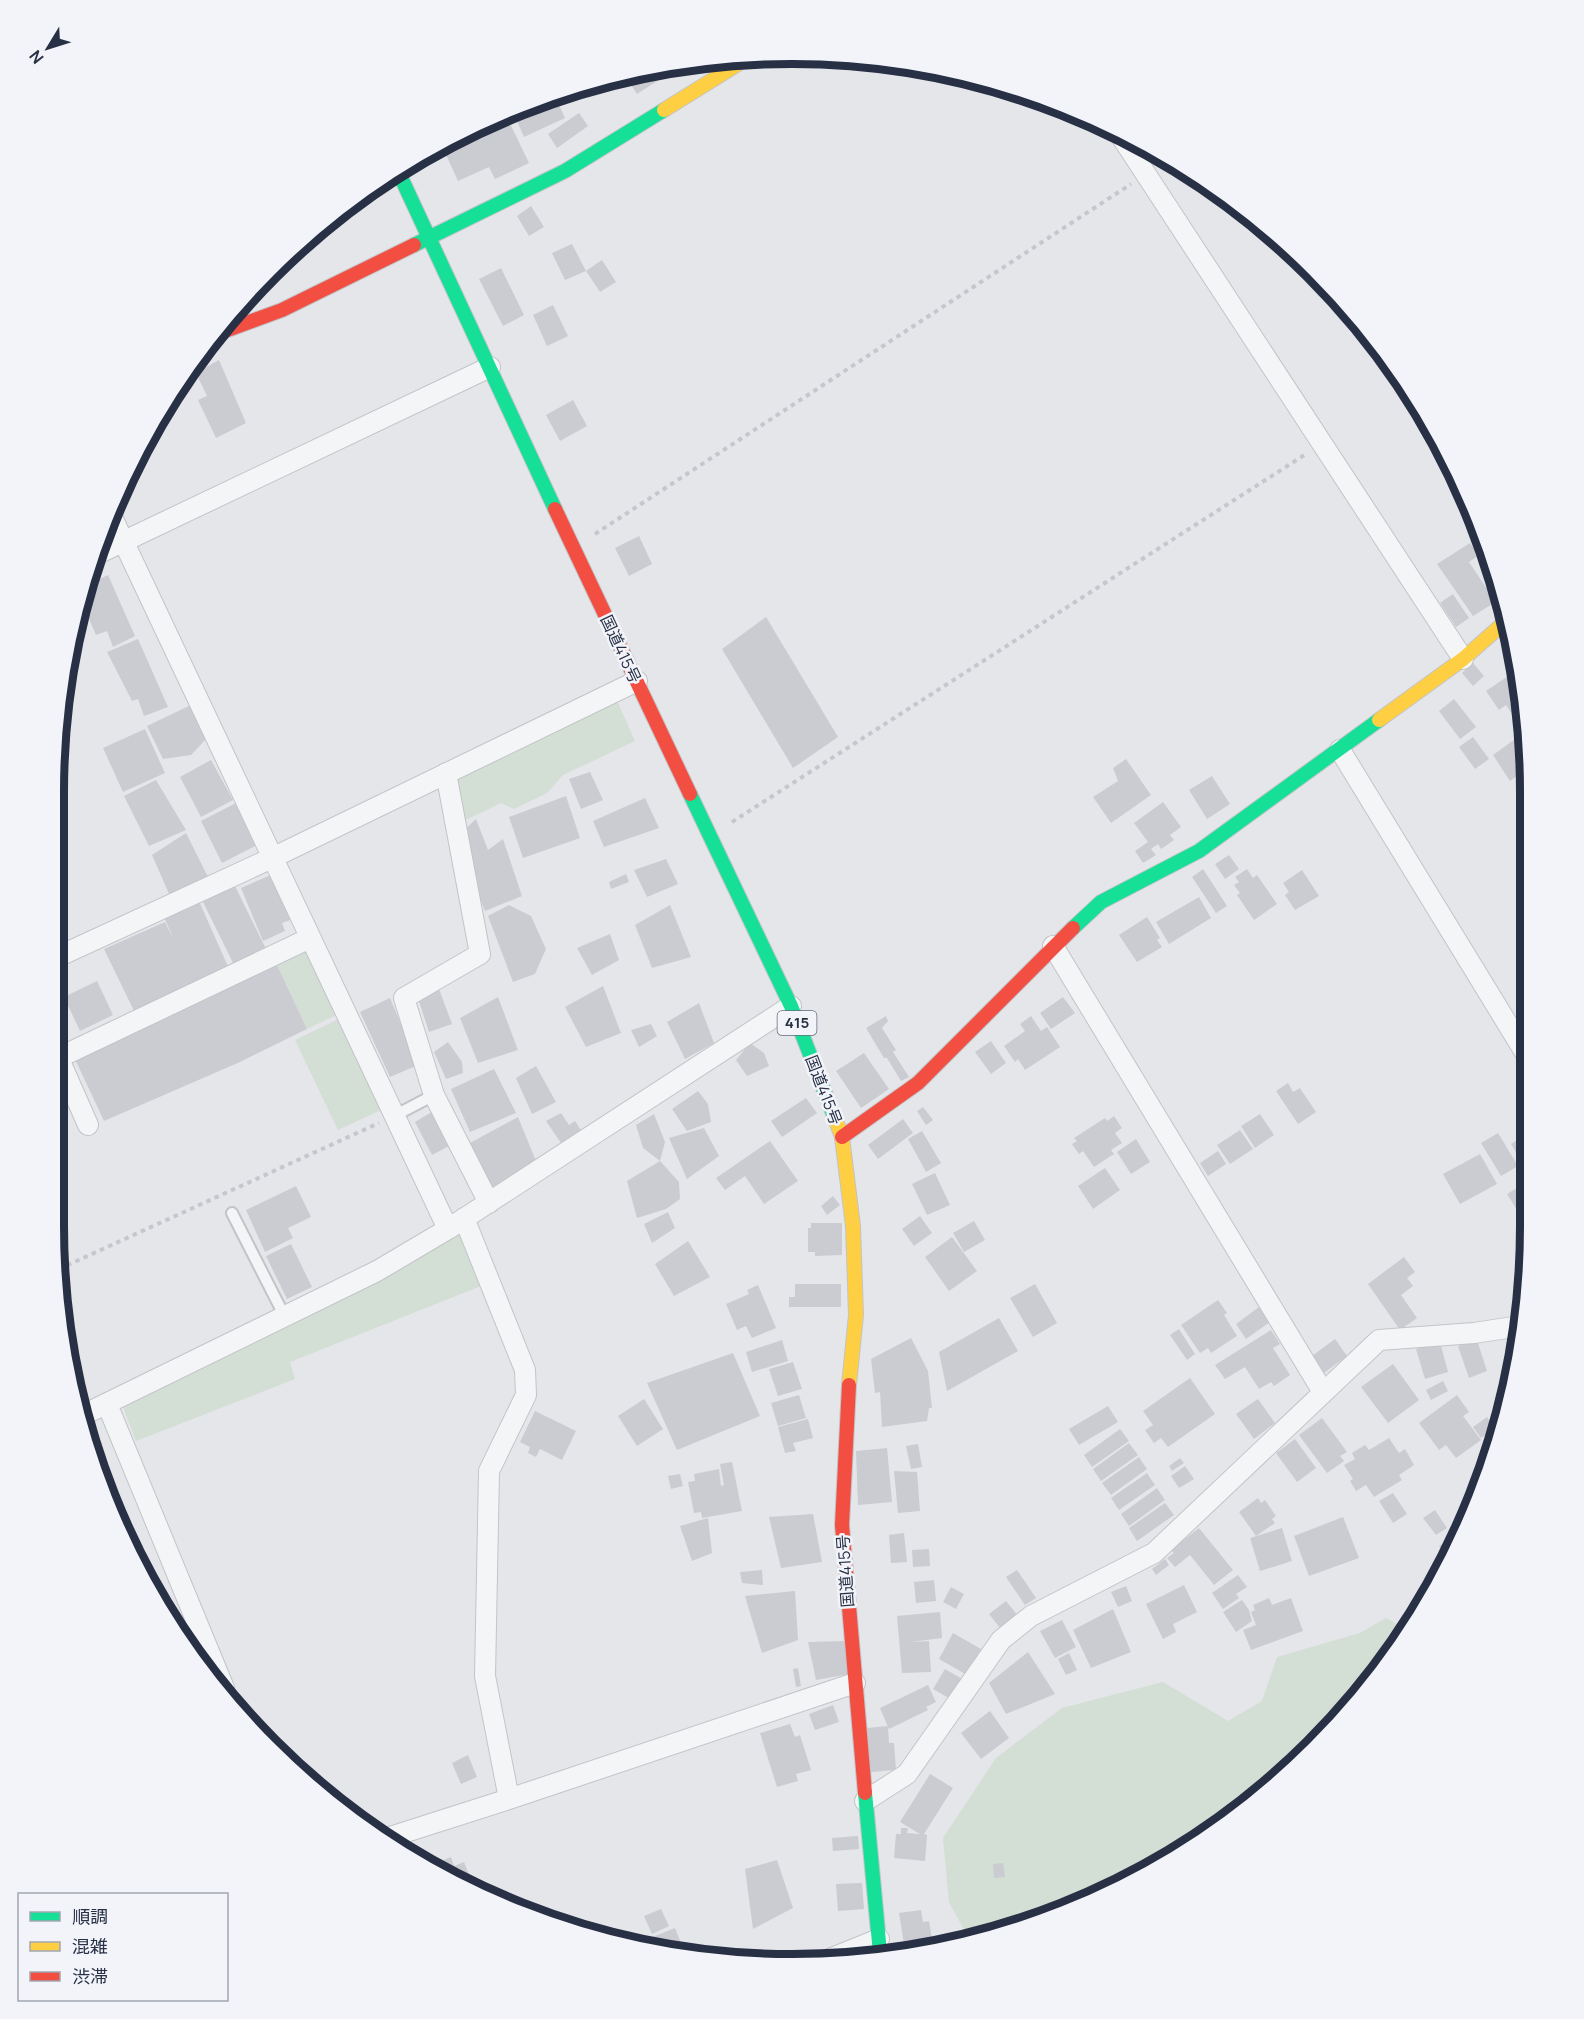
<svg xmlns="http://www.w3.org/2000/svg" width="1584" height="2019" font-family="Manrope,'Noto Sans JP',sans-serif">
<style>
.green{fill:#d3ded4}
.building{fill:#caccd1}
.lines{fill:none;stroke-linecap:round;stroke-linejoin:round}
.lane-casing{stroke:#c2c4c8;stroke-width:14}
.street-casing{stroke:#c2c4c8;stroke-width:22}
.fast-casing{stroke:#c2c4c8;stroke-width:16}
.slow-casing{stroke:#c2c4c8;stroke-width:16}
.jam-casing{stroke:#c2c4c8;stroke-width:16}
.path{stroke:#c5c7cd;stroke-width:4;stroke-dasharray:4.5 4.5;stroke-linecap:butt}
.lane{stroke:#f4f5f7;stroke-width:10}
.street{stroke:#f4f5f7;stroke-width:20}
.fast{stroke:#16e098;stroke-width:14}
.slow{stroke:#ffcf43;stroke-width:14}
.jam{stroke:#f24e42;stroke-width:14}
.labels{text-anchor:middle;stroke-width:5;stroke-linejoin:round;paint-order:stroke}
.shield{fill:#f2f4f9;stroke:#656b7c;stroke-width:1.5}
.shield-label{font-size:15px;font-weight:bold;fill:#283046}
.street-label{font-size:16px;fill:#283046;stroke:#f2f4f9}
.rim{fill:none;stroke:#283046;stroke-width:8}
</style>
<rect width="100%" height="100%" fill="#e4e6ea"/>
<path class="green" d="M615,696L635,741L563,775L547,793L514,809L501,803L468,819L458,816L450,776Z
M308,946L340,1013L307,1029L276,963Z
M341,1018L383,1109L338,1130L295,1040Z
M460,1229L486,1284L290,1362L295,1379L136,1441L122,1404L366,1288Z
M1386,1618L1409,1630L1405,1637L1279,1782L1161,1866L983,1940L970,1941L949,1902L943,1838L996,1758L1062,1708L1163,1682L1228,1721L1262,1701L1277,1657L1360,1633Z"/>
<path class="building" d="M656,70L662,78L637,94L629,82L644,72Z
M554,94L565,118L524,137L513,112Z
M579,113L588,126L557,148L548,134Z
M506,115L529,163L495,179L489,167L458,181L443,148L474,133L473,130Z
M531,206L544,227L529,236L517,216Z
M572,244L586,271L565,280L552,253Z
M602,260L616,282L600,292L586,271Z
M501,268L524,315L503,326L479,279Z
M553,305L568,336L547,346L533,315Z
M219,360L246,423L216,438L198,400L207,396L196,373Z
M573,400L587,426L560,441L546,415Z
M639,536L652,564L629,576L615,548Z
M1470,543L1479,555L1469,562L1489,592L1497,586L1500,599L1473,616L1437,564Z
M108,575L135,636L113,647L107,631L96,635L83,605L87,585Z
M1453,594L1469,618L1456,627L1440,603Z
M766,617L838,737L793,768L722,649Z
M138,639L168,707L144,716L138,699L132,701L107,652Z
M1473,663L1484,676L1473,686L1462,673Z
M1514,672L1523,715L1516,720L1506,705L1499,710L1486,691Z
M1454,699L1476,727L1460,739L1439,711Z
M191,705L207,738L191,755L163,759L147,726Z
M145,729L165,773L123,792L103,748Z
M1473,737L1489,759L1475,769L1459,747Z
M1518,737L1528,752V768L1510,781L1493,755Z
M1126,759L1151,795L1111,823L1093,797L1118,781L1113,768Z
M211,760L233,800L201,817L180,777Z
M590,772L603,800L581,809L569,779Z
M1212,776L1230,804L1207,819L1189,790Z
M156,780L186,830L149,846L124,796Z
M566,796L580,838L523,858L509,817Z
M645,798L659,828L604,847L593,821Z
M1163,802L1181,827L1170,835L1174,840L1161,849L1158,844L1151,849L1156,855L1143,863L1135,851L1148,842L1134,823Z
M236,803L257,845L222,863L201,821Z
M476,819L488,850L503,839L522,896L485,911L465,860L473,858L460,834Z
M186,833L210,881L170,896L152,855Z
M1229,855L1239,869L1225,879L1215,864Z
M666,859L678,884L647,897L634,870Z
M1203,869L1227,906L1216,913L1192,877Z
M1247,869L1253,878L1257,875L1277,904L1254,920L1237,895L1240,893L1234,885L1239,882L1235,877Z
M1302,870L1319,896L1295,910L1285,895L1289,892L1283,883Z
M273,874L293,919L282,923L285,931L263,941L241,888Z
M626,874L629,882L611,889L609,882Z
M234,884L267,951L235,967L202,900Z
M1199,897L1211,918L1169,944L1156,922Z
M199,901L230,971L135,1013L104,949L165,922L174,940L164,917Z
M509,905L531,916L546,949L535,974L513,982L488,916Z
M670,905L691,957L652,968L635,925Z
M1147,917L1160,938L1157,940L1162,947L1137,962L1119,935Z
M610,934L619,960L592,975L577,948Z
M276,963L307,1029L240,1062L104,1121L74,1057Z
M97,981L113,1015L80,1031L64,997Z
M603,986L621,1033L586,1047L565,1007Z
M439,989L452,1024L429,1032L417,995Z
M498,997L518,1050L478,1063L460,1018Z
M1063,997L1075,1013L1051,1029L1040,1013Z
M390,998L418,1065L390,1077L360,1012Z
M699,1003L714,1043L685,1059L667,1022Z
M886,1016L888,1021L882,1028L896,1050L893,1052L909,1077L901,1081L887,1058H884L866,1028Z
M1031,1016L1041,1031L1047,1027L1060,1047L1025,1070L1018,1059L1015,1062L1004,1046L1025,1031L1020,1024Z
M651,1024L657,1036L639,1047L631,1030Z
M991,1041L1006,1063L991,1074L975,1052Z
M448,1042L462,1062L463,1073L446,1079L434,1052Z
M750,1043L764,1053L769,1066L747,1076L736,1060Z
M864,1053L889,1089L861,1108L836,1071Z
M536,1066L556,1102L532,1114L516,1078Z
M494,1069L516,1113L470,1132L451,1089Z
M1288,1083L1293,1092L1300,1088L1316,1112L1298,1124L1276,1091Z
M698,1091L708,1104L711,1122L687,1131L672,1109Z
M806,1098L817,1113L782,1137L771,1121Z
M58,1102L66,1119L54,1124V1103Z
M923,1107L933,1120L926,1125L917,1111Z
M435,1110L455,1143L432,1155L415,1122Z
M561,1113L569,1125L575,1121L584,1135L563,1146L546,1121Z
M654,1114L665,1142L660,1161L643,1148L636,1125Z
M1260,1114L1274,1135L1255,1148L1241,1126Z
M1114,1116L1122,1128L1115,1133L1122,1143L1111,1150L1114,1154L1094,1167L1083,1151L1079,1154L1072,1144L1077,1141L1074,1138L1105,1118L1107,1121Z
M518,1117L538,1166L496,1194L470,1143Z
M903,1119L913,1133L878,1159L868,1145Z
M704,1128L719,1156L687,1179L669,1138Z
M1240,1130L1253,1149L1230,1164L1217,1145Z
M922,1131L941,1163L926,1172L908,1139Z
M1530,1132V1165L1525,1168L1511,1144Z
M1498,1133L1518,1166L1501,1176L1481,1143Z
M1136,1139L1150,1162L1131,1174L1117,1152Z
M770,1141L798,1181L764,1204L745,1176L725,1190L716,1178Z
M1218,1151L1226,1164L1208,1176L1200,1163Z
M1480,1154L1497,1184L1460,1204L1443,1174Z
M660,1161L679,1182L680,1199L666,1209L637,1218L627,1181Z
M1105,1168L1120,1190L1093,1209L1078,1186Z
M935,1173L950,1205L927,1215L912,1184Z
M1522,1185L1530,1198V1213L1522,1218L1507,1194Z
M296,1186L311,1217L288,1228L293,1238L265,1252L246,1210Z
M833,1196L840,1205L827,1215L821,1206Z
M668,1212L675,1228L652,1243L644,1224Z
M920,1216L932,1233L914,1246L902,1229Z
M974,1221L985,1240L964,1252L953,1233Z
M811,1223H842V1255L815,1256V1252H808V1228H811Z
M952,1237L977,1271L949,1291L925,1257Z
M688,1241L710,1277L674,1296L655,1264Z
M291,1244L312,1287L287,1299L266,1256Z
M1404,1257L1415,1272L1407,1278L1413,1286L1401,1295L1417,1318L1400,1330L1368,1284Z
M795,1284H841V1307H789V1297H795Z
M1035,1284L1057,1323L1033,1337L1010,1298Z
M758,1285L776,1328L752,1338L746,1326L737,1330L726,1304L749,1294L747,1290Z
M1218,1300L1227,1313L1224,1315L1237,1336L1211,1353L1208,1348L1200,1353L1181,1325Z
M1259,1307L1270,1322L1246,1339L1236,1324Z
M999,1318L1018,1351L947,1391L939,1352Z
M1179,1329L1195,1354L1187,1360L1170,1335Z
M1271,1330L1280,1344L1273,1348L1290,1375L1274,1386L1271,1382L1259,1389L1245,1367L1225,1379L1215,1365Z
M911,1338L928,1371L932,1408H929L927,1421L882,1427L880,1392L875,1393L871,1359Z
M1335,1339L1347,1356L1324,1373L1312,1356Z
M782,1340L788,1361L752,1372L746,1352Z
M1477,1340L1487,1371L1469,1378L1458,1346Z
M1440,1342L1448,1372L1425,1379L1416,1349Z
M733,1353L760,1416L677,1450L647,1383Z
M71,1354H73L81,1372L74,1375Z
M793,1362L802,1389L778,1396L769,1369Z
M1393,1364L1419,1400L1388,1423L1361,1387Z
M1190,1378L1215,1414L1168,1447L1161,1438L1154,1443L1145,1430L1153,1425L1143,1411Z
M1443,1381L1448,1391L1431,1400L1426,1390Z
M799,1395L806,1418L778,1426L771,1403Z
M1457,1395L1469,1412L1463,1416L1481,1440L1456,1458L1446,1445L1439,1450L1419,1423Z
M644,1399L663,1429L637,1446L618,1416Z
M1258,1399L1275,1423L1254,1439L1236,1414Z
M1108,1406L1118,1422L1079,1445L1069,1429Z
M535,1411L576,1431L562,1460L540,1449L536,1457L528,1453L530,1447L520,1442Z
M1487,1417L1495,1429L1481,1438L1473,1427Z
M1322,1418L1347,1452L1340,1456L1344,1461L1327,1473L1299,1435Z
M808,1419L813,1438L793,1443L796,1451L785,1453L778,1427Z
M1120,1429L1129,1441L1092,1467L1084,1455Z
M1389,1438L1399,1453L1405,1449L1414,1465L1399,1475L1402,1480L1374,1497L1366,1485L1356,1491L1350,1481L1353,1479L1344,1465L1355,1459L1352,1453L1365,1445L1369,1450Z
M1295,1439L1316,1468L1297,1482L1276,1453Z
M1129,1443L1138,1455L1101,1481L1093,1469Z
M918,1444L922,1467L911,1469L906,1446Z
M887,1448L892,1502L858,1505L856,1451Z
M1139,1457L1147,1469L1111,1495L1102,1483Z
M1180,1458L1184,1463L1172,1471L1169,1466Z
M732,1462L742,1511L702,1518L701,1512L694,1513L688,1482L695,1481L694,1474L719,1469L721,1486L724,1485L720,1464Z
M1185,1466L1194,1479L1179,1488L1171,1476Z
M894,1471L917,1472L920,1511L898,1513Z
M1147,1473L1155,1485L1119,1510L1111,1498Z
M680,1474L683,1486L671,1489L668,1476Z
M1157,1488L1165,1500L1129,1526L1121,1514Z
M1393,1493L1407,1514L1393,1523L1379,1501Z
M1258,1498L1261,1503L1265,1500L1276,1516L1272,1519L1275,1523L1256,1536L1239,1512Z
M1165,1503L1174,1515L1137,1541L1129,1528Z
M1435,1510L1447,1528L1436,1535L1423,1518Z
M813,1514L822,1562L781,1568L769,1517Z
M1343,1517L1359,1558L1309,1576L1294,1536Z
M708,1518L712,1553L692,1561L680,1526Z
M1199,1528L1233,1570L1214,1585L1190,1555L1175,1567L1167,1558L1174,1553L1171,1550Z
M1282,1528L1292,1561L1260,1571L1250,1538Z
M904,1533L907,1562L891,1563L889,1535Z
M1457,1535L1459,1538L1447,1559L1439,1546Z
M929,1549L930,1566L913,1567L912,1550Z
M1165,1559L1169,1565L1156,1575L1152,1569Z
M762,1570L763,1585L742,1583L740,1572Z
M1017,1570L1036,1598L1025,1605L1006,1577Z
M1238,1575L1247,1587L1236,1594L1239,1598L1223,1609L1212,1593Z
M934,1580L936,1601L916,1603L914,1582Z
M1184,1585L1197,1612L1173,1624L1176,1632L1163,1639L1146,1604Z
M1126,1586L1132,1601L1118,1607L1111,1592Z
M951,1587L964,1594L956,1609L943,1602Z
M795,1591L798,1640L762,1653L745,1596Z
M1269,1598L1272,1605L1291,1598L1303,1631L1251,1650L1243,1630L1256,1625L1251,1612L1255,1610L1253,1605Z
M1242,1600L1249,1610L1252,1621L1236,1632L1223,1612Z
M1006,1601L1018,1616L1001,1629L989,1614Z
M1113,1609L1131,1652L1091,1668L1073,1630Z
M940,1612L942,1638L910,1642L929,1641L931,1672L902,1673L897,1616Z
M1062,1620L1076,1647L1055,1658L1040,1631Z
M953,1633L981,1649L967,1675L939,1659Z
M845,1641L849,1674L816,1680L808,1642Z
M1028,1652L1055,1694L1006,1714L989,1683Z
M1069,1653L1077,1670L1066,1675L1058,1659Z
M798,1668L801,1686L796,1687L793,1669Z
M945,1669L964,1680L952,1700L933,1689Z
M928,1685L936,1702L926,1707L928,1710L889,1729L880,1708Z
M833,1705L839,1722L815,1730L809,1714Z
M990,1711L1009,1738L981,1759L961,1733Z
M790,1724L795,1737L800,1735L811,1770L796,1774L798,1781L777,1787L760,1733Z
M888,1726L889,1743H894L896,1770L870,1772L867,1728Z
M468,1755L477,1777L461,1784L452,1763Z
M930,1774L953,1788L924,1834L927,1835L925,1861L894,1858L896,1834H901V1828H908L907,1833L920,1834L900,1822Z
M858,1836L859,1849L833,1851L832,1838Z
M451,1857L454,1866L464,1862L474,1887L434,1871L431,1865Z
M777,1860L793,1908L753,1929L745,1869Z
M1003,1863L1005,1877L994,1878L993,1864Z
M862,1883L864,1909L838,1911L836,1884Z
M661,1909L669,1926L652,1934L644,1916Z
M921,1910L923,1922L929,1921L933,1945L905,1950L899,1913Z
M675,1928L683,1948L688,1946L691,1952L653,1947L650,1938Z"/>
<g class="lines">
<g class="lane-casing">
<path id="lane" d="M394,1116L434,1095
M232,1213L285,1317"/>
</g>
<g class="street-casing">
<path id="street" d="M1117,130L1463,659
M111,515L448,1229
M93,556L490,367
M1340,750L1529,1059
M446,773L480,954L404,998L434,1095L489,1203
M1053,946L1323,1392
M55,958L272,858L637,681
M55,1050L88,1125
M58,1058L310,938
M464,1218L525,1370L526,1395L489,1471L485,1676L509,1799
M107,1404L224,1688
M79,1417L377,1271L448,1229L791,1006
M865,1801L907,1774L1001,1640L1031,1616L1154,1553L1379,1340L1474,1333L1520,1326
M387,1838L509,1799L855,1683
M827,1960L879,1939"/>
</g>
<g class="fast-casing">
<path id="fast" d="M398,171L555,509
M414,245L565,171L664,110
M690,794L791,1006L836,1121
M1073,928L1101,902L1199,851L1379,720
M865,1793L880,1953"/>
</g>
<g class="slow-casing">
<path id="slow" d="M664,110L746,59
M1379,720L1463,659L1504,623
M836,1121L842,1137L853,1226L856,1315L849,1385"/>
</g>
<g class="jam-casing">
<path id="jam" d="M214,335L282,310L414,245
M555,509L690,794
M842,1137L918,1083L1073,928
M849,1385L842,1525L865,1793"/>
</g>
<path class="path" d="M595,534L1131,184
M732,822L1306,454
M59,1269L379,1123"/>
<use href="#lane" class="lane"/>
<use href="#street" class="street"/>
<use href="#fast" class="fast"/>
<use href="#slow" class="slow"/>
<use href="#jam" class="jam"/>
</g>
<g class="labels">
<rect class="shield" x="777.5" y="1011" width="39" height="24" rx="4.5"/>
<g class="shield-label">
<text x="797" y="1028">415</text>
</g>
<g class="street-label">
<text transform="translate(621 649) rotate(65)" y="6">国道415号</text>
<text transform="translate(824 1090) rotate(69)" y="6">国道415号</text>
<text transform="translate(845 1571) rotate(-94)" y="6">国道415号</text>
</g>
</g>
<path d="M0 0H1584V2019H0ZM792 64H792A728 728 0 0 1 1520 792V1226A728 728 0 0 1 792 1954H792A728 728 0 0 1 64 1226V792A728 728 0 0 1 792 64Z" fill="#f2f4f9" fill-rule="evenodd"/>
<path class="rim" d="M792 64H792A728 728 0 0 1 1520 792V1226A728 728 0 0 1 792 1954H792A728 728 0 0 1 64 1226V792A728 728 0 0 1 792 64Z"/>
<rect x="18" y="1893" width="210" height="108" fill="#f2f4f9" stroke="#a1a6b1" stroke-width="1.5"/>
<rect x="30" y="1912" width="30" height="9" fill="#16e098" stroke="#a1a6b1" stroke-width="1.5"/>
<text x="72" y="1923" font-size="18" fill="#283046">順調</text>
<rect x="30" y="1942" width="30" height="9" fill="#ffcf43" stroke="#a1a6b1" stroke-width="1.5"/>
<text x="72" y="1953" font-size="18" fill="#283046">混雑</text>
<rect x="30" y="1972" width="30" height="9" fill="#f24e42" stroke="#a1a6b1" stroke-width="1.5"/>
<text x="72" y="1983" font-size="18" fill="#283046">渋滞</text>
<g transform="translate(48 48) rotate(232)" stroke="#f2f4f9" stroke-width="4.5" paint-order="stroke">
<path d="M0-4.5L10 22L0 15L-10 22Z" fill="#283046"/>
<text y="-9" font-size="16" font-weight="bold" text-anchor="middle" fill="#283046">N</text>
</g>
</svg>
